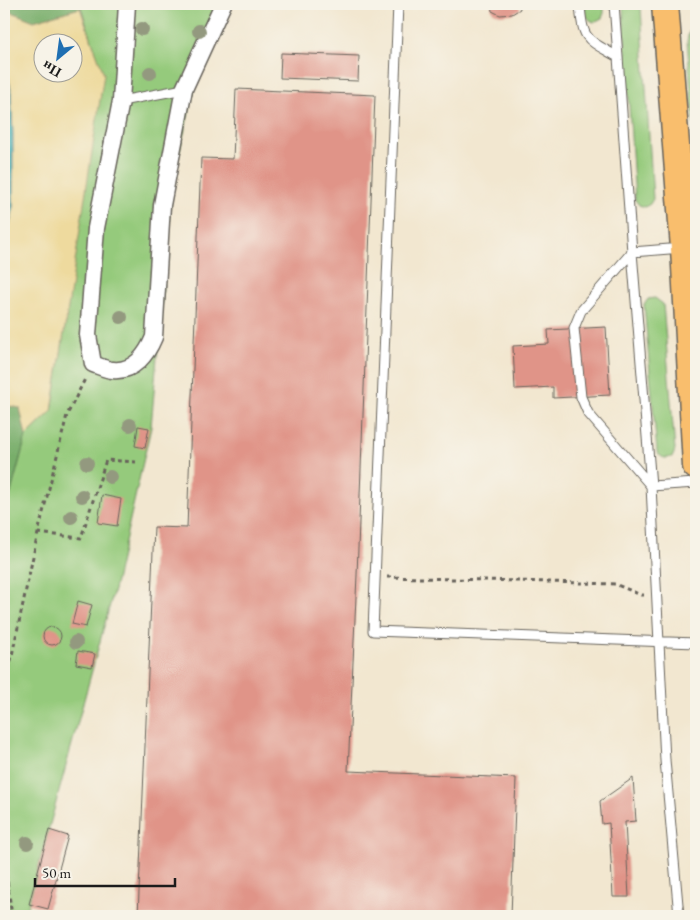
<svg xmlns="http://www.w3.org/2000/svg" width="700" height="920" font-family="'EB Garamond',serif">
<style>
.green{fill:#95ca7b;stroke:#58734c}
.forest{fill:#78ae6b;stroke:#4a6544}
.sand{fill:#eeda9e;stroke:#857b5d;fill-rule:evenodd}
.water{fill:#3aacb3;stroke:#2b6468}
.building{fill:#e09488}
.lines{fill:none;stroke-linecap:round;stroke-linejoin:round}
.lane-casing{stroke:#67635b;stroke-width:11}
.street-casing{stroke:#67635b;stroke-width:19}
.primary-casing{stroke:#67635b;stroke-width:29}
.path{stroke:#67635b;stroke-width:3;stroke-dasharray:4 4;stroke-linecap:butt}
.lane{stroke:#fff;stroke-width:9}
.street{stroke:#fff;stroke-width:16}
.primary{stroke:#f9be6d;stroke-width:26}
.tree{fill:#93997f}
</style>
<rect width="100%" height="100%" fill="#f7f3e8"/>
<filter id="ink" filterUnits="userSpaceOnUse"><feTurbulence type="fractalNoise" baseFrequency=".02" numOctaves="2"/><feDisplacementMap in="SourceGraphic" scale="10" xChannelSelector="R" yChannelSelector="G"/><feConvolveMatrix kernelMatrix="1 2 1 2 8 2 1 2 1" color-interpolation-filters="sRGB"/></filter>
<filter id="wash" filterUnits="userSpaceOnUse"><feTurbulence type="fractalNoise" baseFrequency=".0096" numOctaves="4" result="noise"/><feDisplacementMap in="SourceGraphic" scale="20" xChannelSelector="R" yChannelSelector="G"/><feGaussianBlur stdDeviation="1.12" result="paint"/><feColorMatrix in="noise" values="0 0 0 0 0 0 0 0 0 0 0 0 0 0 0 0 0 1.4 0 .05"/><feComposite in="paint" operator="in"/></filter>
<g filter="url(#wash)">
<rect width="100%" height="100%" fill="#f2e7d0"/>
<path class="green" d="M80,4H230L212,43L195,87L172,183L151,427L114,590L25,916H4V518L26,436L52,411L103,74Z
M585,4H604V13L602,18L594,22C585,19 585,12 585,4Z
M626,4H638L641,8L653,199L650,204L645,207L639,205L635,200L623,9Z
M696,22V157L687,41L689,32Z
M655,298L663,304L675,450L673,456C666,460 661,458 657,452L644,305L648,299Z"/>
<path class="forest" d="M4,4H80V8L34,21L4,9Z
M4,405L20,408L26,436L4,518Z"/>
<path class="sand" d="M80,8L104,74L52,411L26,436L20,408L4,405V247L13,211L11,90L4,55V9L34,21ZM42,42H72V72H42Z"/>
<path class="water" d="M4,55L11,90L13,133V211L4,247Z"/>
<g id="blocks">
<path class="building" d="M491,4H519L520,9L512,14L500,15L492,11Z
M281,53L359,56L358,81L280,78Z
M236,89L375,95L357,575L348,771L516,778L511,916H138L154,527L187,528L201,158L233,159Z
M606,327L610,395L553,398V387L515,389L513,346L549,344L548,330Z
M138,426L149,428L145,448L135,446Z
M102,495L121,499L117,526L98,523Z
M78,601L92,605L86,627L72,624Z
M43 636a9 9 0 1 1 18 0a9 9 0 1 1-18 0Z
M78,651L95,654L92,667L76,664Z
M633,778L636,821L625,822L629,897H613L609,823L602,824L600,801Z
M49,830L68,836L48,909L29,904Z"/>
</g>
</g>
<g filter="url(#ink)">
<use href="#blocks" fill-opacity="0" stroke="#67635b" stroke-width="1"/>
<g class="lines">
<g class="lane-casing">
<path id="lane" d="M398,4L373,631L696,643
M580,4C582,41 587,39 618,57L632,252L682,248
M614,4L618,57
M121,101L184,89
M632,252L651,486L665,760L679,916
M632,252L581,311L574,328L581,397L588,413L651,486
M651,486L696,483"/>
</g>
<g class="street-casing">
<path id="street" d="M127,4L121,101L96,228L88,335L93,364C99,366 107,370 113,370C134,372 147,354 154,337L162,205L184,89L223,4"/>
</g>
<g class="primary-casing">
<path id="primary" d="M665,4L684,248L696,466"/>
</g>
<path class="path" d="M38,533L81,538L106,460L136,462
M387,577L615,584L641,595H644
M4,693L38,533L67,415L86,377
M4,858L12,916"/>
<use href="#lane" class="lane"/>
<use href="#street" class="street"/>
<use href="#primary" class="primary"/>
</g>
<g class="tree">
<circle cx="142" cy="29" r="7"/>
<circle cx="199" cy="31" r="7"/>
<circle cx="150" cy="73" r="7"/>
<circle cx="121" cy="317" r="7"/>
<circle cx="130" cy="425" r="7"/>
<circle cx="87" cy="463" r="7"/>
<circle cx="110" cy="477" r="7"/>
<circle cx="82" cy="496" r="7"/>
<circle cx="71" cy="517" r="7"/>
<circle cx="76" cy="642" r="7"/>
<circle cx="27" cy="843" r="7"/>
</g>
</g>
<rect width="700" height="920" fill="none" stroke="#f7f3e8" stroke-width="20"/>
<g transform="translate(58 58) rotate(209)"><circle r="24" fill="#f7f3e8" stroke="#9f9d96"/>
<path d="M0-4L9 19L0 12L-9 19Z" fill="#1f6fb2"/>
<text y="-8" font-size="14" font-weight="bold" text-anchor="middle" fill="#1c1c1c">Пн</text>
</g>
<path d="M35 878v8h140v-8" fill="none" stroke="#1c1c1c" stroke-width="2.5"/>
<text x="42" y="878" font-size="15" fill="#1c1c1c" stroke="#f7f3e8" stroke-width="4" paint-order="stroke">50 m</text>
</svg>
